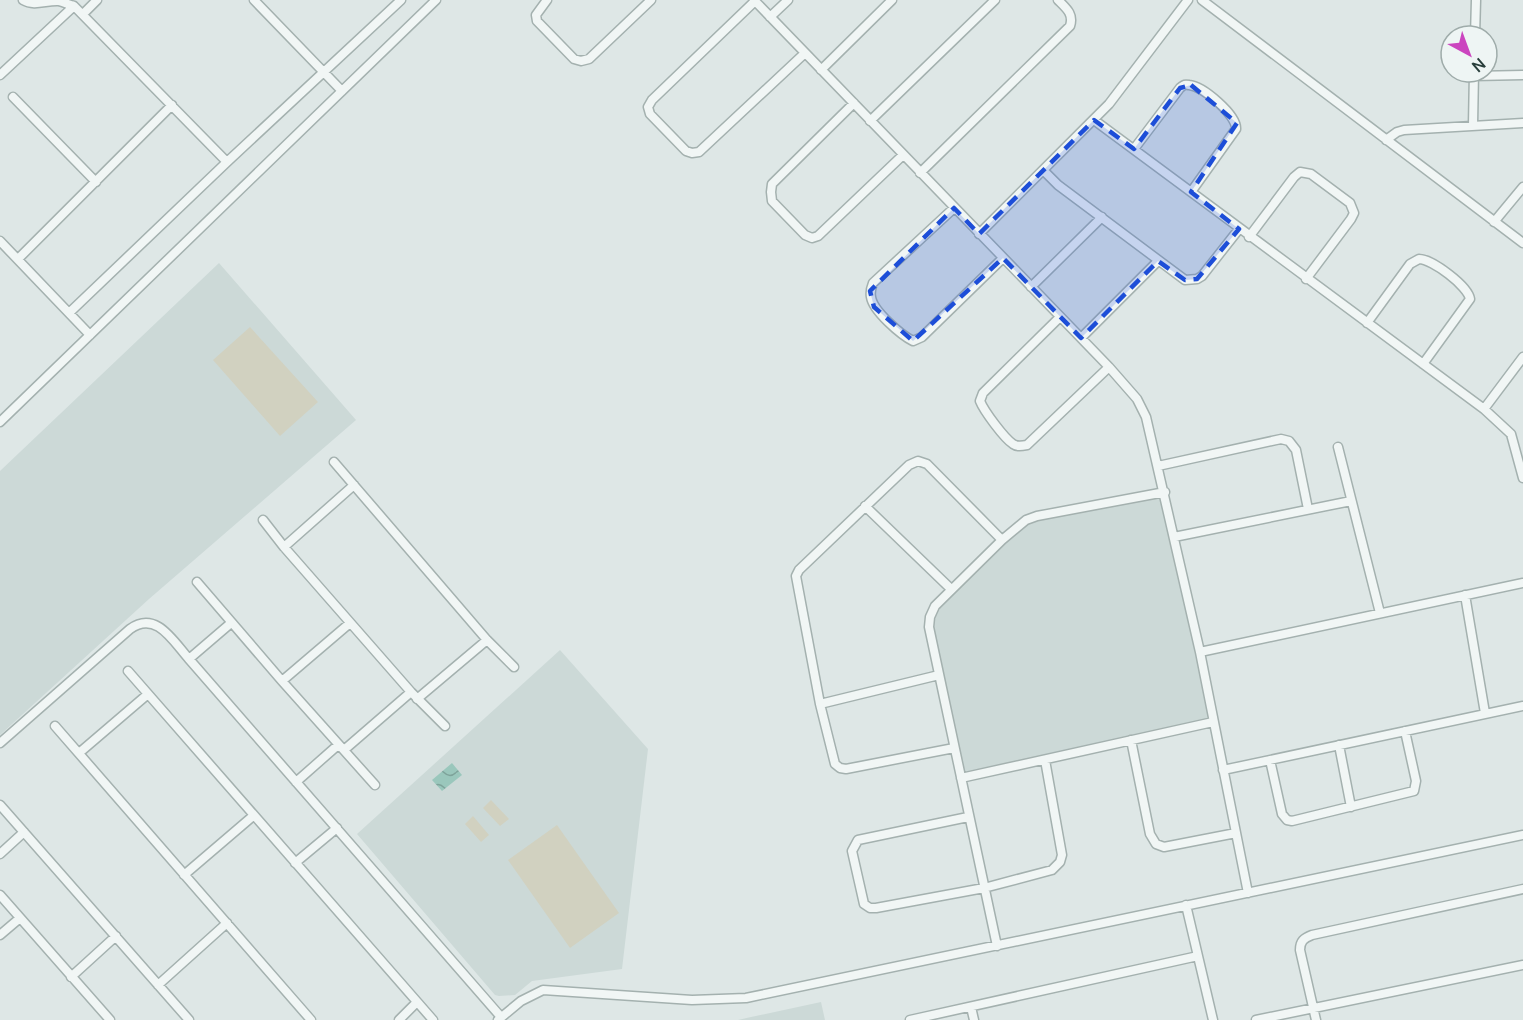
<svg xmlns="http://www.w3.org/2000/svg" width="1523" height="1020" font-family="Manrope,sans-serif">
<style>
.built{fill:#ccd9d7}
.grass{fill:#d1d1c0}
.water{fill:url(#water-waves)}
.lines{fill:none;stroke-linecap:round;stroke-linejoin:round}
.minor-casing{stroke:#a4b1af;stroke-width:11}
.minor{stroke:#f1f6f5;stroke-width:8}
.marked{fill:#1d4ed8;fill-opacity:0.2;stroke:#1d4ed8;stroke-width:4.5;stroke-dasharray:12 8;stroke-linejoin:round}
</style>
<defs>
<pattern id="water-waves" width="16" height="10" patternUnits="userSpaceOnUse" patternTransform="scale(1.5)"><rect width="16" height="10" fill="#9ac7bc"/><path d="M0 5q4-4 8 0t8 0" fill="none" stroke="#7ea39a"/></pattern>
</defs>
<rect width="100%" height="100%" fill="#dee7e6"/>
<path class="built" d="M219,263L356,420L149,599L0,735V471Z
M1165,492L1213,722L961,778L929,627L935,606L1026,520Z
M560,650L648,749L622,969L532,981L515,995L499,996L495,995L357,834Z
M821,1002L825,1020H738L751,1017Z"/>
<path class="grass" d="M250,327L318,402L280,436L213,360Z
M491,800L509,819L500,826L483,808Z
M473,816L489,835L481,842L465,824Z
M557,825L619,913L570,948L508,860Z"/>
<path class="water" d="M452,763L462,775L442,791L432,780Z"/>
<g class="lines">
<g class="minor-casing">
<path id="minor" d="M23,0C35,7 46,0 59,1C64,2 69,5 74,6L227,162
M254,0L342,91
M547,0L536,15L537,21L574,59L581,61L589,59L651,0
M754,0L1109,367L1137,399L1146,417L1200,652L1248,893
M1202,0L1523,243
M755,1L652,100L648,107L650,114L686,151L692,153L699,152L805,53
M83,14L97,0
M770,17L788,0
M1475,36L1476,0
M821,70L892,0
M0,75L74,6
M1474,76L1523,75
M13,97L96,182
M854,103L772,184L771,192L772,201L805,235L812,238L818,236L903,155
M1094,120L1484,409L1511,434L1523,478
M870,121L995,0
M1473,125L1474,72
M1386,140L1397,132L1404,130L1523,123
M1134,149L1180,88C1184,85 1184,84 1189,85C1203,86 1237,115 1236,129L1191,192
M1043,170L1058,185L1185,280L1197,279L1202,276L1239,229
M920,173L1070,26C1074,14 1066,8 1058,0
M954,208L873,283C871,288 870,292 871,297C873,311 901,335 913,341L922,337L1003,258
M1494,222L1523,187
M979,234L1109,104L1188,0
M1249,237L1294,177L1300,172L1311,174L1350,203L1354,213L1351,219L1306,279
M0,241L90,335
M18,259L172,105
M1031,287L1102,217
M69,313L227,162L401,0
M1060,317L983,393L980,401C984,411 1004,438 1013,444C1017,447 1022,446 1027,445L1109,367
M1367,323L1410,264L1419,259C1432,259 1468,286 1470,299L1423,364
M1081,338L1158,261
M1484,409L1523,357
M0,422L436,0
M1338,447L1380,613
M334,462L487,640L514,667
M1158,466L1281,439L1289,441L1296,450L1308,509
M865,506L951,589
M263,520L284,547L411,692L445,726
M1174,537L1351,501
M284,547L354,485
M197,582L282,681L375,785
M1465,595L1485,713
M1200,652L1523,583
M189,659L231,623
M128,671L433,1020
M282,681L350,623
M417,699L487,640
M820,704L939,675
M55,726L311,1020
M1131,740L1150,834L1156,844L1164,847L1236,833
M0,743L130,629C156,610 173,641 189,659L501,1017
M1339,745L1351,807
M954,748L846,769L840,768L835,764L820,704L796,576L799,570L909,465L918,461L927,464L1002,540
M344,750L411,692
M79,753L148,694
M1270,760L1282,814L1287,820L1292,821L1414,791L1416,781L1405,731
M1223,770L1523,706
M961,778L1213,722
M296,782L338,745
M0,805L189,1020
M968,817L858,840L852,851L864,904L870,908H876L984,888L1052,870L1060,862L1062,855L1045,760
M0,854L24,832
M295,863L337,828
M184,875L253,816
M0,895L110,1020
M1186,905L1213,1020
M0,935L20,918
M997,946L929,627L930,617L935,606L1002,540L1026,520L1037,516L1165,492
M71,977L116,936
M158,985L227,923
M971,1007L974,1020
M399,1020L416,1003
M498,1020L521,1001L543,990L692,1000L746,998L1523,835
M910,1020L1198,956
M1256,1020L1523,965
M1316,1020L1300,950C1300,941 1304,938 1312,935L1523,889"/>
</g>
<use href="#minor" class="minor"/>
</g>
<path class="marked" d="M1191,85L1237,123L1191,192L1239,229L1197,279L1185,280L1158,261L1081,338L1003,258L913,341L874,307L870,291L954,208L979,234L1094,120L1134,149L1180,88Z"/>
<g transform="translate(1469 54) rotate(139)"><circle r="28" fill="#eef5f4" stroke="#9facaa" stroke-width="1.5"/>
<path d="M0-4.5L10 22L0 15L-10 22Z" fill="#cb45bf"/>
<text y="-9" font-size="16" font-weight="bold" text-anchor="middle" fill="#283e3b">N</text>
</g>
</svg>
